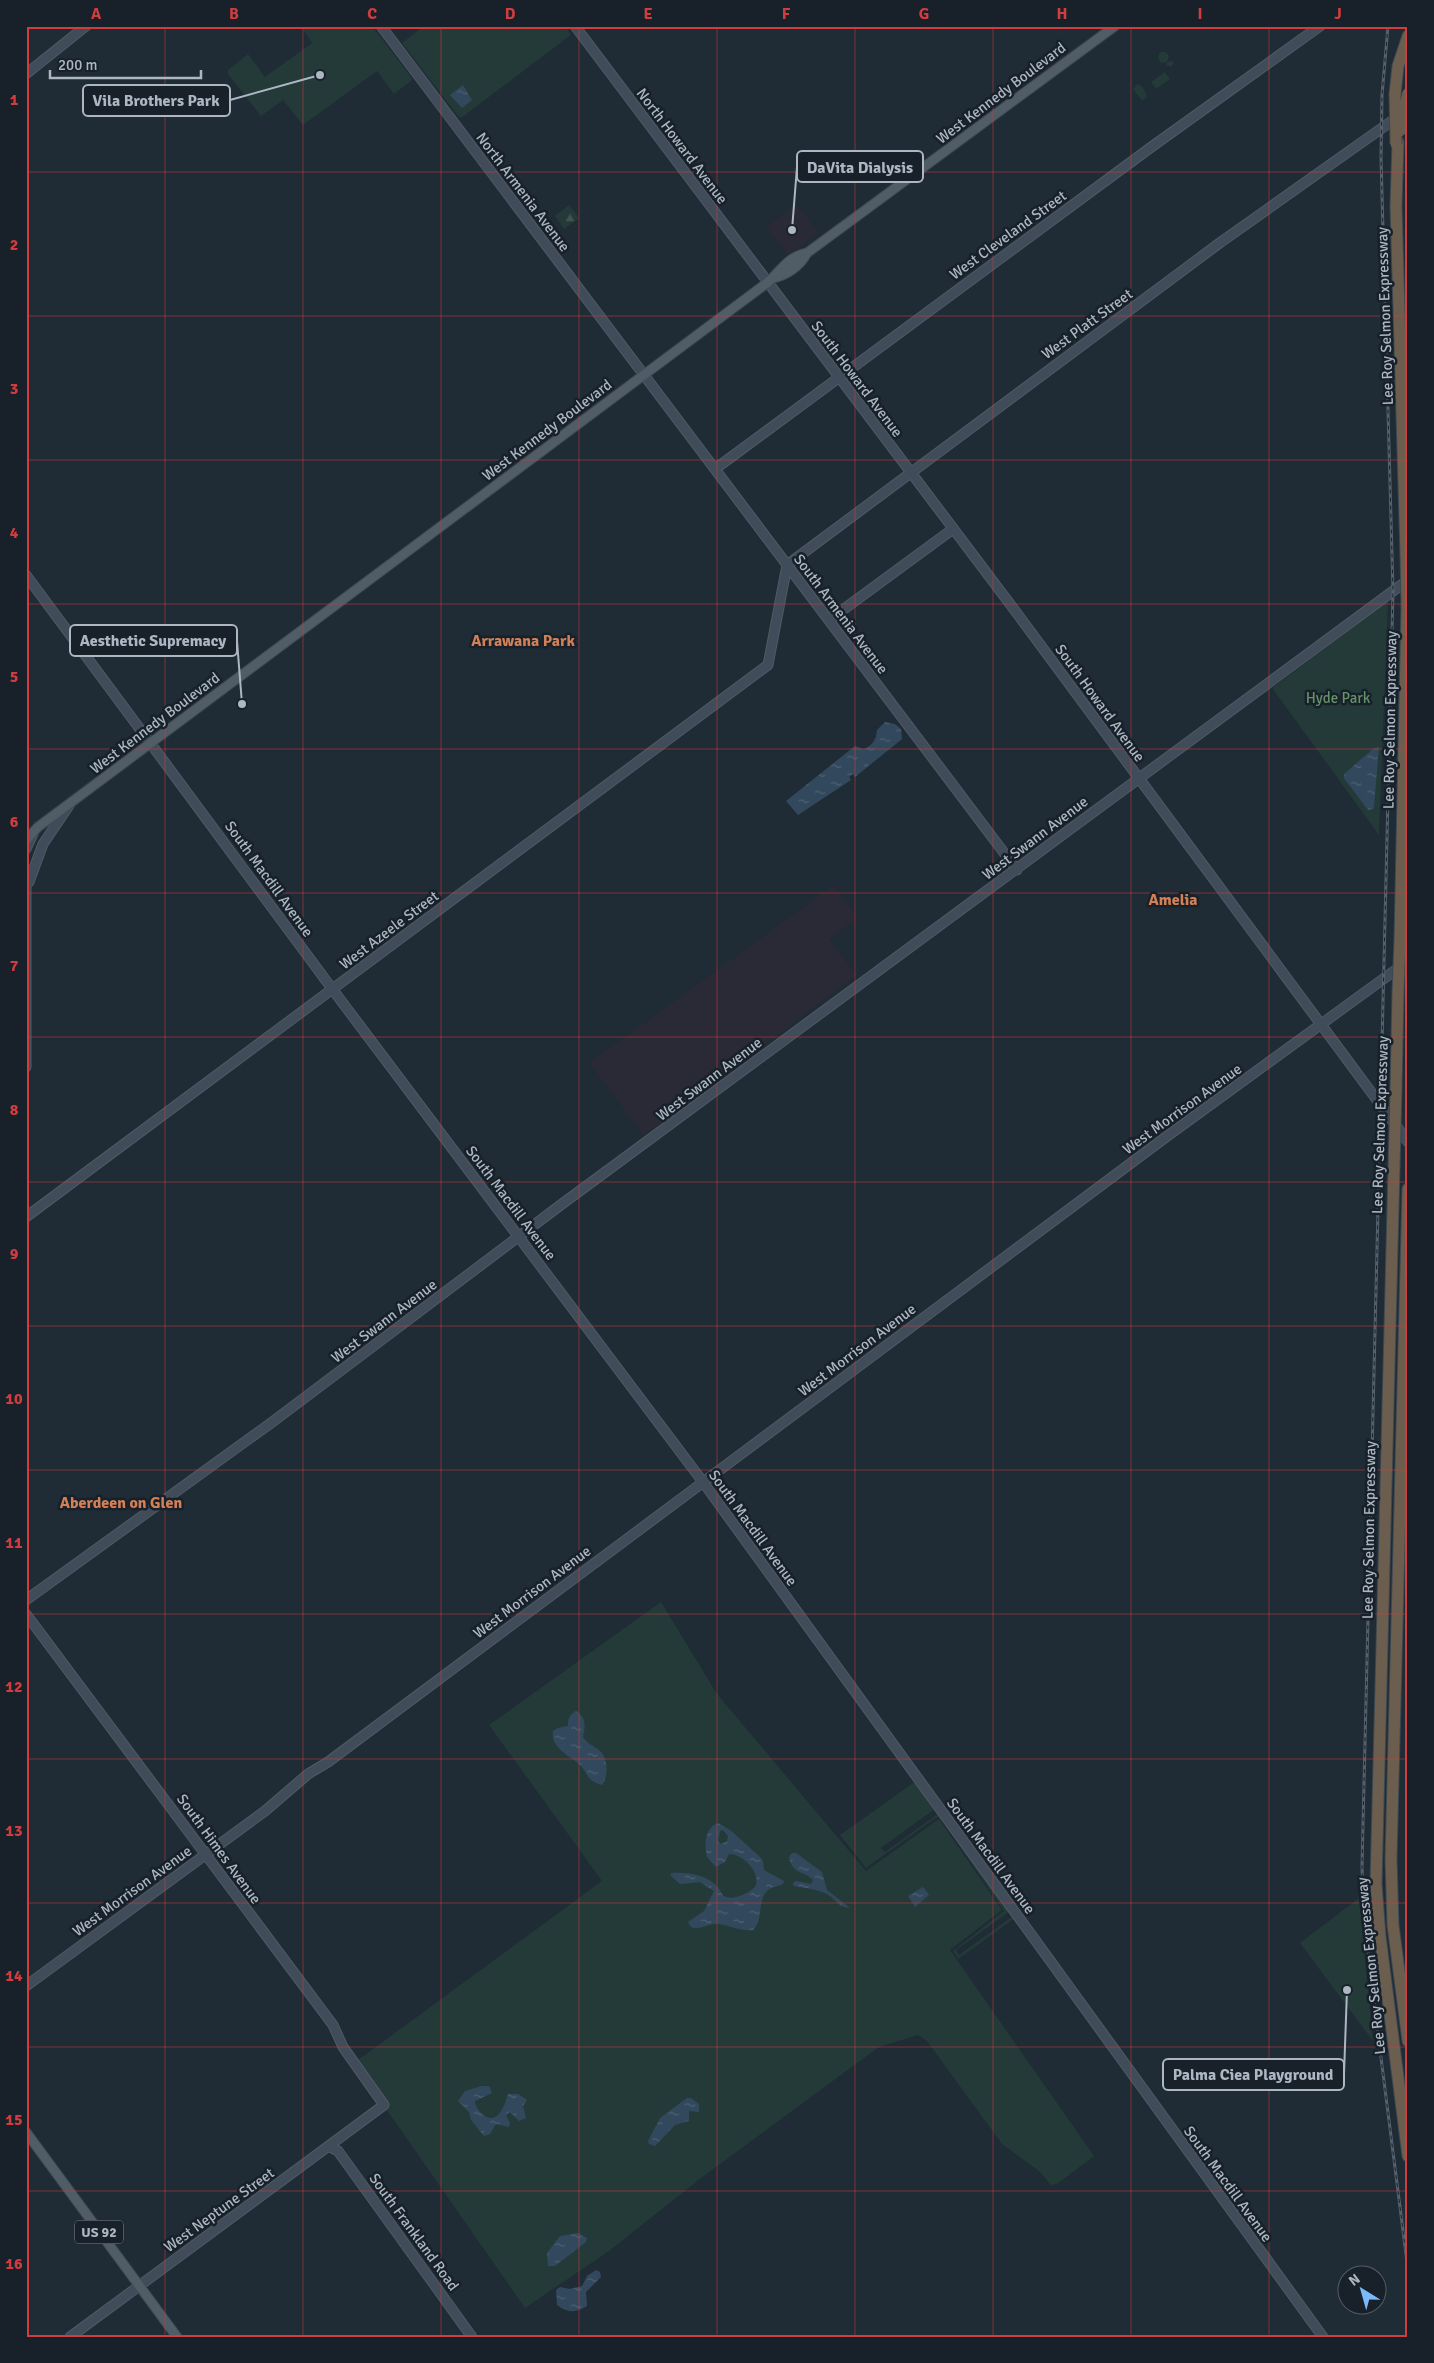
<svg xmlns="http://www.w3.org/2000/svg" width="1434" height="2363" font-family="Signika,sans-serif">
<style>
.medical{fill:#2a2a37}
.green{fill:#243a39}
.forest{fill:url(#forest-firs)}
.water{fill:url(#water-ripples);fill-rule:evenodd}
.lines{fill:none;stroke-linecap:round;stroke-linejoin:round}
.secondary-casing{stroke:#505a64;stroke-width:11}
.primary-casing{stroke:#3c454f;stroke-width:11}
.highway-casing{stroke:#3d4750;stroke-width:13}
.secondary{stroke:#404c59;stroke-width:9}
.primary{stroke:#505c66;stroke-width:9}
.highway{stroke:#6c5e4f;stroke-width:11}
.rail-casing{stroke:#54616d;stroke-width:3}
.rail{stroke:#18212a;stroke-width:1;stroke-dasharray:4;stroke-linecap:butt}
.highway-bridge-casing{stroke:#3d4750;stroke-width:13;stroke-linecap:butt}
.highway-bridge{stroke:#6c5e4f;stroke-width:11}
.grid{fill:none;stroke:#d03d3f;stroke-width:1;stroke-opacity:0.55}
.labels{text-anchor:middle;stroke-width:5;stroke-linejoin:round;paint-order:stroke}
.shield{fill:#18212a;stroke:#808a95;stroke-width:1}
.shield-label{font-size:14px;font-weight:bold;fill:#acb7c3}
.street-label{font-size:15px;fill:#acb7c3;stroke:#18212a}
.park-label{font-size:15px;fill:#64936a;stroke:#18212a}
.neighbourhood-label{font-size:16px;font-weight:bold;fill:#d38057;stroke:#18212a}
.leader{fill:none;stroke:#acb7c3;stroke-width:2}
.callout-dot{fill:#acb7c3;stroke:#18212a;stroke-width:2}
.callout{fill:#18212a;stroke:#acb7c3;stroke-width:2}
.callout-label{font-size:16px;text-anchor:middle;font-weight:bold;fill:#acb7c3}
.neatline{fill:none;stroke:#d03d3f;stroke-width:2}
.grid-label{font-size:16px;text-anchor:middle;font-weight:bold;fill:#d03d3f}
</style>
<defs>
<pattern id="forest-firs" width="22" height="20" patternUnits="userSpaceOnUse" patternTransform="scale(1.25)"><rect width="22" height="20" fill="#243a39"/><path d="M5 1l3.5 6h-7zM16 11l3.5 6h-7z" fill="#415454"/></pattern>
<pattern id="water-ripples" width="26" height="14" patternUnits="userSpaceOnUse" patternTransform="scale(1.25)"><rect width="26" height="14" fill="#32495d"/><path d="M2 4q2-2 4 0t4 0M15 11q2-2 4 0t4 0" fill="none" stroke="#4d6173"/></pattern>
</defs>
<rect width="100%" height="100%" fill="#1f2b35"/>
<path class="medical" d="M797,204L819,233L788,255L766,227Z
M834,885L858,918L829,939L857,975L644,1136L589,1063Z"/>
<path class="green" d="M301,26H372L412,78L411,81L394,94L377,71L303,125L283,100L261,116L228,74V70L248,54L265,77L312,43Z
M424,26H565L571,35L461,118L458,116L402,43Z
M1161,52H1166L1169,56L1167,62L1172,61L1174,63L1171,67L1166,65L1167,62L1161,63L1158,58L1159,54Z
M1165,72L1170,79L1156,89L1151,82Z
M1138,84C1144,87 1145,91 1147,97L1142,101L1133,89Z
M1388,601L1379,835L1272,688Z
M661,1602L717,1694L866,1871L939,1819L1002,1910L950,1950L1094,2156L1057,2184L1051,2185L1039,2171L1002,2144L927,2041L918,2035L879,2047L701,2178L609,2251L525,2308L354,2063L602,1881L489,1725Z
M916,1781L936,1808L881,1848L885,1852L939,1813L1010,1911L956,1950L959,1955L1013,1916L1015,1918L958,1959L953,1951L1004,1911L940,1817H937L866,1868L840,1835Z
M1359,1898L1373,2041L1300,1943Z"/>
<path class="forest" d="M569,205L579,218L564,229L555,216Z"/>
<path class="water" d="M463,85L472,100L462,108L450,95Z
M885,722L895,724L901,729L902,739L855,777L853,774L849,777L851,780L798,815L786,801L855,746L864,749C873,745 876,740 877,730Z
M1379,747L1374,806L1373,809L1368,810L1344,778V774L1374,748Z
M576,1711C587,1719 585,1725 583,1737C588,1745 597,1747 602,1753C608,1761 608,1778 602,1785C586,1781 588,1772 579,1764C569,1756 550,1747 553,1731L558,1728L568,1726C568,1718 569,1715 576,1711Z
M718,1823L730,1830L759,1856L763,1861L764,1870L784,1881L783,1884C779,1886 775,1886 771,1888C755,1897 765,1920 753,1930C739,1932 727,1923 714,1924C706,1925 699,1930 691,1927L688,1922L704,1911L714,1891L700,1882L680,1884L671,1876V1873C691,1872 715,1876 723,1896C733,1901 747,1894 755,1887C762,1873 743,1854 729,1854L725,1862L716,1867L707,1857C704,1844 705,1828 718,1823ZM723,1830L728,1836L727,1841L721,1844L718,1841L720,1831Z
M792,1853H796L822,1872L827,1890L850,1908C839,1908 836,1899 827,1894C817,1889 805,1888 794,1886L793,1883L796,1881L811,1884L813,1880C806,1871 792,1875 789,1857Z
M923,1887L929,1895L915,1907L908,1896Z
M482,2086H489L492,2093L475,2101C475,2110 489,2124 498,2115C504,2108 506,2101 508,2094H518L527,2100L523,2106L526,2118L519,2121L510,2112L506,2115L510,2123L509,2127L496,2124L490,2134L484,2136L471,2120L469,2112L458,2101L465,2091Z
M687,2098H691L699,2104V2112L689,2111V2121L675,2125L655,2146L649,2144L648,2141L660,2118Z
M578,2233L587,2238L586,2242L555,2266H548L547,2253L560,2236Z
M596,2270L600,2272L601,2277L586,2292L587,2306C576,2313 567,2313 557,2305L556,2290L560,2287L570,2289L582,2286L587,2276Z"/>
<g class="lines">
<g class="secondary-casing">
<path id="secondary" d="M381,26L1017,870
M575,26L1016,612L1408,1142
M26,74L86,26
M715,469L1150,148L1320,26
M787,565L1221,242L1399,116
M26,575L333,990L703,1482L1323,2337
M829,620L953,529
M26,849L33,834
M26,870V1067
M29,882L43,844L70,804
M26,1217L768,665L787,565
M26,1600L271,1423L562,1204L1408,580
M26,1614L333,2025L343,2047L384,2105L70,2337
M26,1986L265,1811L308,1774L328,1762L1166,1137L1408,961
M330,2147L338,2151L472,2337"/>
</g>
<g class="primary-casing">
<path id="primary" d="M773,278C787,275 800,266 807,253L1115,26
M26,840L38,827L89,789L767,283C781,271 787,257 807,253
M26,2132L177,2337"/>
</g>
<g class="highway-casing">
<path id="highway" d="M1395,94L1398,66L1408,36
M1398,142L1396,206L1406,555
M1400,940L1407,606
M1396,1089L1398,992
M1394,1168L1376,1884L1380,1936L1408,2156
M1408,1189L1391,1859L1393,1925L1408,2041"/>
</g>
<use href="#secondary" class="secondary"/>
<use href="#primary" class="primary"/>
<use href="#highway" class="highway"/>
<g class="rail-casing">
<path id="rail" d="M1388,26L1382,95L1381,158L1393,591L1362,1866L1363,1904L1371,1979L1408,2270"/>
</g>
<use href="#rail" class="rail"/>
<g class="highway-bridge-casing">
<path id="highway-bridge" d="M1395,94L1396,144
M1400,131L1408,93
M1406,555L1407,606
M1398,992L1400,940
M1394,1168L1396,1089"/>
</g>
<use href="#highway-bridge" class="highway-bridge"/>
</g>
<path class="grid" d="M165,26V2337M303,26V2337M441,26V2337M579,26V2337M717,26V2337M855,26V2337M993,26V2337M1131,26V2337M1269,26V2337M26,172H1408M26,316H1408M26,460H1408M26,604H1408M26,749H1408M26,893H1408M26,1037H1408M26,1182H1408M26,1326H1408M26,1470H1408M26,1614H1408M26,1759H1408M26,1903H1408M26,2047H1408M26,2191H1408"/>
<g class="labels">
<rect class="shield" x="75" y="2220.5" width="48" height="23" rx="4"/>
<g class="shield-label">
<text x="99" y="2237">US 92</text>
</g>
<g class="street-label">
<text transform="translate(1001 93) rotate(-37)" y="5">West Kennedy Boulevard</text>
<text transform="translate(682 146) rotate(53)" y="5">North Howard Avenue</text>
<text transform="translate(523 192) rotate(53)" y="5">North Armenia Avenue</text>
<text transform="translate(1008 235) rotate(-36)" y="5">West Cleveland Street</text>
<text transform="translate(1385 316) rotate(-92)" y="5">Lee Roy Selmon Expressway</text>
<text transform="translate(1087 324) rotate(-36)" y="5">West Platt Street</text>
<text transform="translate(857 379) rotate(53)" y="5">South Howard Avenue</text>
<text transform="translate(547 430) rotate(-37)" y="5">West Kennedy Boulevard</text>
<text transform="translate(841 614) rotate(53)" y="5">South Armenia Avenue</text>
<text transform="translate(1100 703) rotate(54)" y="5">South Howard Avenue</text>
<text transform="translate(1390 720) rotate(-89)" y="5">Lee Roy Selmon Expressway</text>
<text transform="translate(155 723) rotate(-37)" y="5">West Kennedy Boulevard</text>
<text transform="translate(1035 838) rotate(-37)" y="5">West Swann Avenue</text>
<text transform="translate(269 879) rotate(54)" y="5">South Macdill Avenue</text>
<text transform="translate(389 930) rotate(-37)" y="5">West Azeele Street</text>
<text transform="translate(709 1079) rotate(-37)" y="5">West Swann Avenue</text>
<text transform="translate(1182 1109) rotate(-36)" y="5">West Morrison Avenue</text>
<text transform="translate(1380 1125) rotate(-88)" y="5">Lee Roy Selmon Expressway</text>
<text transform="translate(511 1203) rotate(53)" y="5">South Macdill Avenue</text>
<text transform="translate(384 1321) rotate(-37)" y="5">West Swann Avenue</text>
<text transform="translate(857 1350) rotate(-37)" y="5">West Morrison Avenue</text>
<text transform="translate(753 1528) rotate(54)" y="5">South Macdill Avenue</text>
<text transform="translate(1369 1530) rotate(-89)" y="5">Lee Roy Selmon Expressway</text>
<text transform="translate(532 1592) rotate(-37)" y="5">West Morrison Avenue</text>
<text transform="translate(219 1849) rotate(54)" y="5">South Himes Avenue</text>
<text transform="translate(991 1856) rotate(54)" y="5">South Macdill Avenue</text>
<text transform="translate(132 1891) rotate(-36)" y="5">West Morrison Avenue</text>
<text transform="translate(1371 1966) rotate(-96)" y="5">Lee Roy Selmon Expressway</text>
<text transform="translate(1228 2184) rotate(54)" y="5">South Macdill Avenue</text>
<text transform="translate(219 2210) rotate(-36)" y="5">West Neptune Street</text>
<text transform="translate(414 2232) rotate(54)" y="5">South Frankland Road</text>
</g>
<g class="park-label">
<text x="1338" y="703">Hyde Park</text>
</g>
<g class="neighbourhood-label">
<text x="523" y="646">Arrawana Park</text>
<text x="1173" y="905">Amelia</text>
<text x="121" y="1508">Aberdeen on Glen</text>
</g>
</g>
<path class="leader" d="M320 75L230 100M792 230L797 167M242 704L237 641M1347 1990L1344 2074"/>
<g class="callout-dot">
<circle cx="320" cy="75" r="5"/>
<circle cx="792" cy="230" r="5"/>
<circle cx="242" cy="704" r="5"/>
<circle cx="1347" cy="1990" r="5"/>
</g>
<g class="callout">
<rect x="83" y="85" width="147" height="31" rx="5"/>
<rect x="797" y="151" width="126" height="31" rx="5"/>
<rect x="70" y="625" width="167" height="31" rx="5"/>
<rect x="1163" y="2059" width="181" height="31" rx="5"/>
</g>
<g class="callout-label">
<text x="156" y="106">Vila Brothers Park</text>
<text x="860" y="173">DaVita Dialysis</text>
<text x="153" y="646">Aesthetic Supremacy</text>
<text x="1253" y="2080">Palma Ciea Playground</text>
</g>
<rect width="1434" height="2363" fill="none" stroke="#18212a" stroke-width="55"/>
<g transform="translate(1362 2290) rotate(323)"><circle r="24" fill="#18212a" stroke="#535d67"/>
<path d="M0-4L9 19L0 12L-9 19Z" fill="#7cb9f8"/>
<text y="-8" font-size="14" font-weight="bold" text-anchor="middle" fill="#acb7c3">N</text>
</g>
<path d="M50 70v8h151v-8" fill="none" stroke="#acb7c3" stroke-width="2.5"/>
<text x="58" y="70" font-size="15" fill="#acb7c3" stroke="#18212a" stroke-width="4" paint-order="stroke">200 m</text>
<rect x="28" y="28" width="1378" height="2308" class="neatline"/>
<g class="grid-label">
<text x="96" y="19">A</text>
<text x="234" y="19">B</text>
<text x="372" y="19">C</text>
<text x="510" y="19">D</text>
<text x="648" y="19">E</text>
<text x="786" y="19">F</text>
<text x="924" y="19">G</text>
<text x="1062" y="19">H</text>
<text x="1200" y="19">I</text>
<text x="1338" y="19">J</text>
<text x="14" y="105">1</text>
<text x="14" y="250">2</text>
<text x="14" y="394">3</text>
<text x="14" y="538">4</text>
<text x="14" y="682">5</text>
<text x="14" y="827">6</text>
<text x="14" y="971">7</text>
<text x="14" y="1115">8</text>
<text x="14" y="1259">9</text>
<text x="14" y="1404">10</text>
<text x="14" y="1548">11</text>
<text x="14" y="1692">12</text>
<text x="14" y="1836">13</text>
<text x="14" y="1981">14</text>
<text x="14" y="2125">15</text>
<text x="14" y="2269">16</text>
</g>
</svg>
